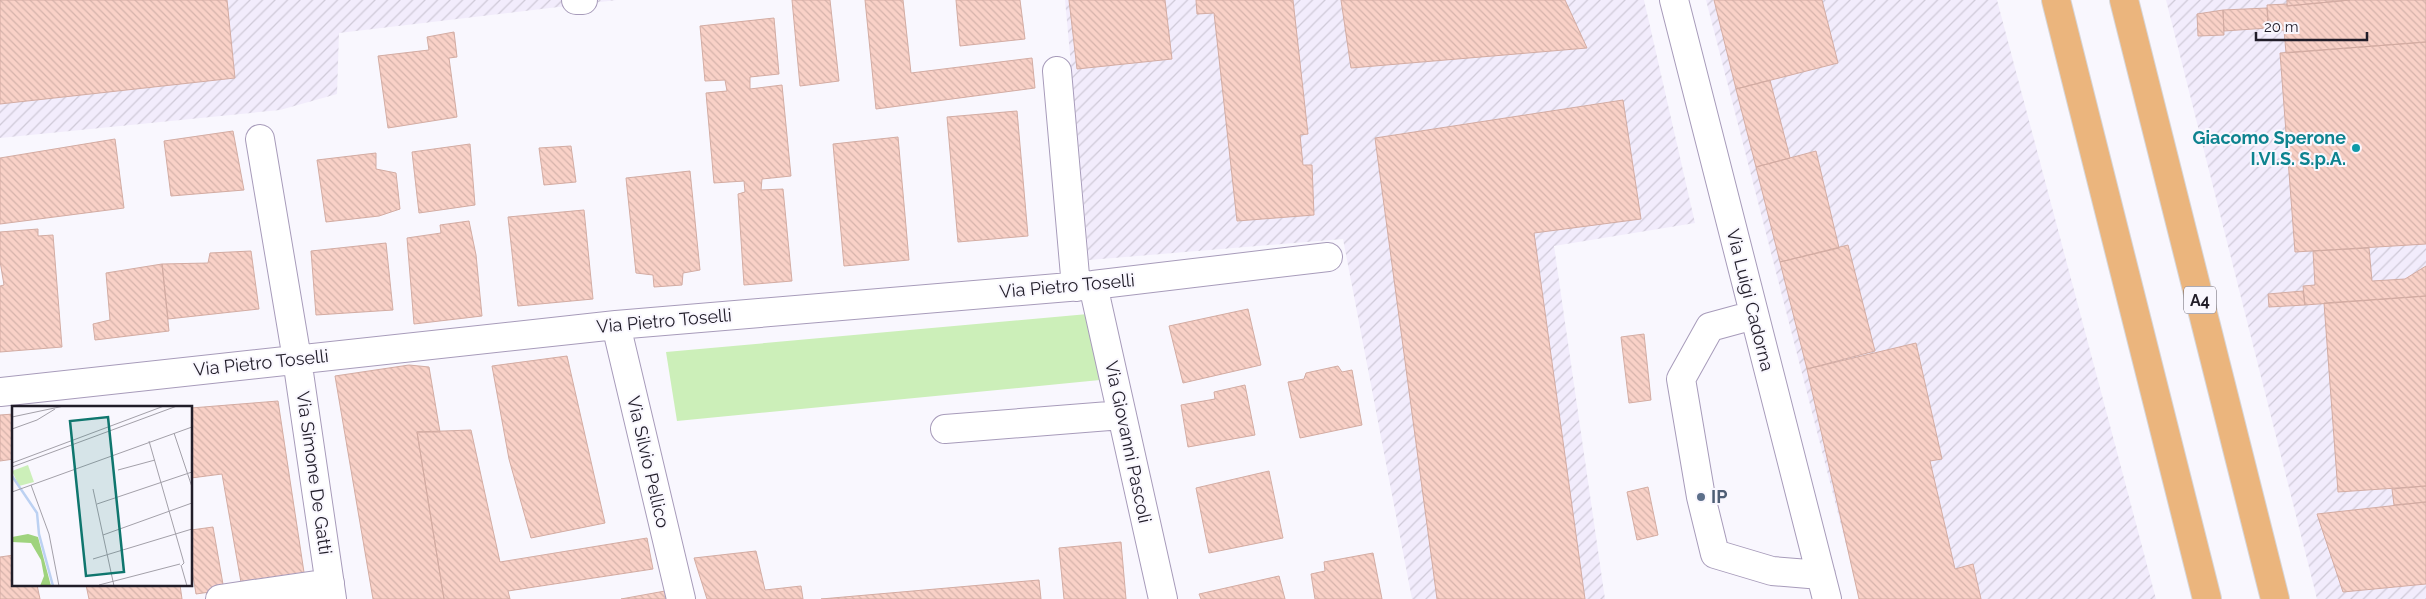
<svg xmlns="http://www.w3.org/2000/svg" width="2426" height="599" font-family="Raleway,sans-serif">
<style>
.industrial{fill:url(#industrial-furrows)}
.garden{fill:#ccefb9}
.building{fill:url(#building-back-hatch);stroke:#d3aca3}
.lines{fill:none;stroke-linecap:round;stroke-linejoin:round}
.minor-casing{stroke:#a79bba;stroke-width:30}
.highway-casing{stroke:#d7d6d8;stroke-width:30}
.minor{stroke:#fff;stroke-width:28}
.highway{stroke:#ebb57d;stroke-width:28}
.culture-dot{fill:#0f9aa8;stroke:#f9f7fe;stroke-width:2}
.service-dot{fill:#5c6f8a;stroke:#f9f7fe;stroke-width:2}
.labels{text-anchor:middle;stroke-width:4;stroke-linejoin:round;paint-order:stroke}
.shield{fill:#f9f7fe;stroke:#625e69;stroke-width:1}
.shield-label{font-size:16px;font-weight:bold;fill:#211d29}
.culture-label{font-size:18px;font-weight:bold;fill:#0d838f;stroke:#f9f7fe;text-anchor:end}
.street-label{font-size:18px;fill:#211d29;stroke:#f9f7fe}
.service-label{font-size:18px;font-weight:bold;fill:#4e5e75;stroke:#f9f7fe;text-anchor:start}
.inset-river{fill:none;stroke:#bcd1f2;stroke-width:2.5}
.inset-road{fill:none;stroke:#a3a0a9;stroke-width:1}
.view{fill:#0f766e;fill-opacity:0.15;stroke:#0f766e;stroke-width:2.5}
.inset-edge{fill:none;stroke:#211d29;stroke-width:2.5}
</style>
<defs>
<pattern id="industrial-furrows" width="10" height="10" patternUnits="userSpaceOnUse" patternTransform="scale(1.25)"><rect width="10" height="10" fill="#f2ecfc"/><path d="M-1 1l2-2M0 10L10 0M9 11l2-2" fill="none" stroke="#cfcad8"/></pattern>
<pattern id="building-back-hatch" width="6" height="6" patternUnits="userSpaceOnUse" patternTransform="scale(1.25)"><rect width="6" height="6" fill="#f9d1c7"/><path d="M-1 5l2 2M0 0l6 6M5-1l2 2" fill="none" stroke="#d5b3ab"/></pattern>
</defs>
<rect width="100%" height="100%" fill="#f9f7fe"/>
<path class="industrial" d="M0,0H617L339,33L337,94L280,110L0,138Z
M1065,0H1644L1695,223L1554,246L1605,599H1412L1343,239L1089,260Z
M1706,0H1997L2156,599H1860Z
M2166,0H2426V599H2317Z"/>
<path class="garden" d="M1088,314L1100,380L677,421L666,352Z"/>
<path class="building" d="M0,0H227L235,78L0,104Z
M792,0H830L839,81L800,86Z
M865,0H903L911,73L1032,58L1035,88L876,109Z
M956,0H1020L1025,39L960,46Z
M1069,0H1165L1172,59L1077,69Z
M1196,0H1293L1308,134L1300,135L1303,165H1312L1314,215L1237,221L1214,13L1197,14Z
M1341,0H1565L1587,48L1351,68Z
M1714,0H1822L1838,63L1736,89Z
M2287,0H2350L2287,6Z
M2350,0H2426V42L2286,53L2284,30L2269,31L2267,5L2287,4V6Z
M2267,8L2268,28L2224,31L2223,10Z
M2223,10L2224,35L2198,36L2197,14Z
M774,18L779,74L750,77V89L782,85L791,176L762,179L761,190L783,189L792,281L744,285L738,194L745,192L744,181L714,183L706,93L727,91L725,80L705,81L700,26Z
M454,32L457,57L449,58L457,117L388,128L378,56L429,50L427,37Z
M2426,42V244L2295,252L2280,53Z
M1770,80L1790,158L1756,167L1736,89Z
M1623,100L1641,219L1534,233L1585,599H1437L1375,138Z
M1017,111L1028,236L958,242L947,117Z
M233,131L244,190L171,196L164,141Z
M898,137L909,260L844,266L833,144Z
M115,139L124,208L0,224V158Z
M470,144L475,205L419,213L412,152Z
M571,146L576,182L544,185L539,148Z
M1816,151L1839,248L1780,262L1756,167Z
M376,153V169L396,173L400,209L379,216L326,222L317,160Z
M690,171L700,270L683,273L682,285L654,287L653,275L636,273L626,178Z
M584,210L593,299L518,306L508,217Z
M469,221L476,255L482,316L414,324L407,238L441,233L440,225Z
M38,229V236L53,235L62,347L0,352V286L4,285L0,261V232Z
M386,243L393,310L316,315L311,251Z
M1848,245L1875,351L1807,369L1780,262Z
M2369,248L2372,281L2405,279L2426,266V296L2305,305L2303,286L2315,285L2313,251Z
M251,251L259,309L168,319L162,264L208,263L210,253Z
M162,264L169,331L95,340L93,324L110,320L106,273Z
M2303,291L2305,305L2269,307L2268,294Z
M2426,296V486L2338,492L2324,303Z
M1248,309L1261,365L1183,383L1169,326Z
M1644,334L1651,400L1629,403L1621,337Z
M1916,343L1942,459L1930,461L1955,569L1973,564L1981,599H1859L1807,369Z
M567,356L605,523L531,538L509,459L492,366Z
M409,365L429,367L440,432H417L444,599H373L335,376Z
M1338,366L1342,372L1352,370L1362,425L1300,438L1288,382L1304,379L1306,373Z
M1245,385L1255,435L1188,447L1181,405L1215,399L1214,392Z
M278,401L305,579L242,588L222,474L191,478V408Z
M14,414V459L0,461V415Z
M471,430L500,562L647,538L653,569L508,591L510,599H444L417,432Z
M1269,471L1283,538L1209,553L1196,488Z
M2426,486V502L2394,505L2392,489Z
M1648,487L1658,535L1637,540L1627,492Z
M2426,502V584L2343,592L2317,514Z
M213,527L224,590L196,594L191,563V530Z
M1121,542L1126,599H1064L1059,548Z
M756,551L765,590L801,586L803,599H707L694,558Z
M1373,553L1382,599H1315L1311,574L1325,571L1324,562Z
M14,555V585H37L40,599H0V557Z
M1279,576L1285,599H1201L1199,594Z
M1039,580L1041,599H821Z
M86,585H180L182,599H89Z
M665,591L667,599H621Z"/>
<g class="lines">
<g class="minor-casing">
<path id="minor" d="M576,0H583
M1674,0L1827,599
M1057,71L1076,287
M260,139L297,359L332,599
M1093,285L1163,599
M1754,315L1710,327L1681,379L1701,497L1715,554L1772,571L1821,575
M616,325L681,599
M0,392L616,325L1093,285L1328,257
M945,429L1122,415
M220,599L330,583"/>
</g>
<g class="highway-casing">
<path id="highway" d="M2056,0L2207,599
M2124,0L2275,599"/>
</g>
<use href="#minor" class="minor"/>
<use href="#highway" class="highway"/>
</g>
<circle class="culture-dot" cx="2356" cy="148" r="5"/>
<circle class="service-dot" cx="1701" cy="497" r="5"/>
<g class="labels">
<rect class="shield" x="2184" y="286.5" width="32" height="27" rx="4"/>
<g class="shield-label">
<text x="2200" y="306">A4</text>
</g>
<g class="culture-label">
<text x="2346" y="144">Giacomo Sperone<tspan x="2346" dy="21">I.VI.S. S.p.A.</tspan></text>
</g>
<g class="street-label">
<text transform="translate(1067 286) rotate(-5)" y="6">Via Pietro Toselli</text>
<text transform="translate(1750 300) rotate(76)" y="6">Via Luigi Cadorna</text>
<text transform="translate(664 321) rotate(-5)" y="6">Via Pietro Toselli</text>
<text transform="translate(261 363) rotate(-6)" y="6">Via Pietro Toselli</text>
<text transform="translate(1128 442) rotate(78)" y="6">Via Giovanni Pascoli</text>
<text transform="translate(648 462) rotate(77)" y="6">Via Silvio Pellico</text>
<text transform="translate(314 473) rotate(82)" y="6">Via Simone De Gatti</text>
</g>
<g class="service-label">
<text x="1711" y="503">IP</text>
</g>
</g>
<g transform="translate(12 406)">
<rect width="180" height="180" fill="#f9f7fe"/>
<path d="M16,128L26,131L39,180H28L32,170L29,154L19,137L0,136V131Z" fill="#9fd37e"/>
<path d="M16,59L22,76L7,80L0,65Z" fill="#ccefb9"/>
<path class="inset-river" d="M0,70L25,107L27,128L41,180"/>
<path class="inset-road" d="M0,11L52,0M0,23L25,14L43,3M162,27L180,81M137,35L172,157L170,159M0,57L152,0M0,61L165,0M106,64L143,54M19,79L37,128L47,180M81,83L102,180M0,86L180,21M85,98L180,66M91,129L180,97M81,153L180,123M169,159L175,180M87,179L168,158"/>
<path class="view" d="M96,11L112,166L74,170L58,15Z"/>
<rect width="180" height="180" class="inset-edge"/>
</g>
<path d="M2256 32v8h111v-8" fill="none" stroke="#211d29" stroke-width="2.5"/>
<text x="2264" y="32" font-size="15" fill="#211d29" stroke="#f9f7fe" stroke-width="4" paint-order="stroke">20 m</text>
</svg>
